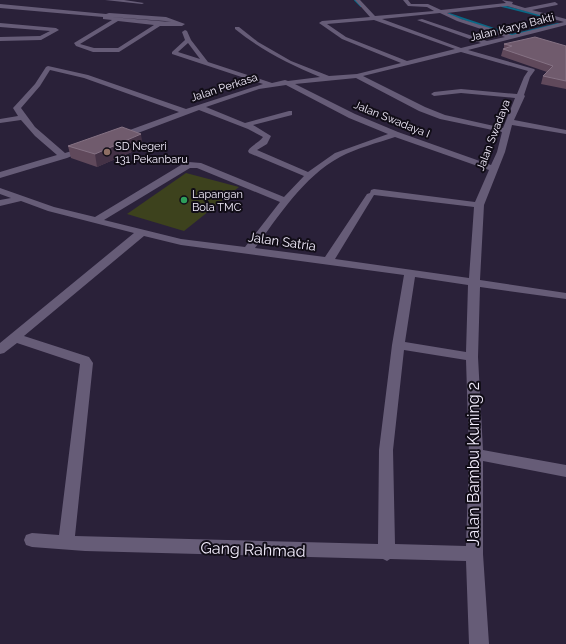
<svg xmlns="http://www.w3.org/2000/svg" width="566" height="644" font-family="Raleway,sans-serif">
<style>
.green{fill:#3d421d}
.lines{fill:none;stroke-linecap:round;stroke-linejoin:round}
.stream{stroke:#096987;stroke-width:2}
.minor{fill:#665c77;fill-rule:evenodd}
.wall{fill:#60495b}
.shaded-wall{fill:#443246}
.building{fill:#705b6d;stroke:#857284}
.education-dot{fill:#8d6e63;stroke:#110d17;stroke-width:1.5}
.leisure-dot{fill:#2e9e5b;stroke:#110d17;stroke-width:1.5}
.labels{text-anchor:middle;stroke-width:4;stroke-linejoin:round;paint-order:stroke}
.far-street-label{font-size:11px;fill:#f4eefe;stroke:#110d17}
.far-poi-label{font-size:11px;fill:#f4eefe;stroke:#110d17;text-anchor:start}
.street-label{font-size:13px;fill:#f4eefe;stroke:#110d17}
.near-street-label{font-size:16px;fill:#f4eefe;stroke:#110d17}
</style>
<rect width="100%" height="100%" fill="#2a2139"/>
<path class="green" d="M186,173L239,187L184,231L127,214Z"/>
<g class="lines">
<path class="stream" d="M355,0L361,6
M502,6L542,16
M449,14L512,35L558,24"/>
<path class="minor" d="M105,0H124L144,3L142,4Z
M355,0H360L375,16L434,11L427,7L408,6L403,0H408L411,4H428L441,10L506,3L502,0L513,2L512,4L525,8L555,2L558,4L557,5L532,10L566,19V25L468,50L534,69L535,70L530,77L524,95L525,96L514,120L566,130V134L512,125L505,152L484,205L480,280L566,293V299L480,287L478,357L483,450L566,465V477L483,461V554L489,644H469L466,561L390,559L387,561L383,559L85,551L32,547L26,545L24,540L26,535L32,533L59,535L80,364L17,343L4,353L0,354V343L134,233L48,211L21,201L0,206V200L11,198L0,194V188L54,207L95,217L181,165L189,162L201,163L284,197L304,176L249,153L248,151C251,145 259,143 263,137L248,129L199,110L122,139H116V135L179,112L84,78L50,70L40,86L21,108L35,127L65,153L85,147L89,149L67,158L0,178V172L57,155L35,136L21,120L0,123V119L18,116L13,108L35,84L46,67L48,66L88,75L186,109L263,84L172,54V52L185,40L182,32L185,30L187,31L191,40L208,62L272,83L285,80L288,81L320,77C289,64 261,50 235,29V27H239L258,42L291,61L329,76L357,74L401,63L342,39L319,23L322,21L370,17ZM507,6L564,22L512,35L461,19L447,13ZM440,13L457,21L505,37L487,41L422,19L417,20L481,43L461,48L382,19ZM374,20L455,49L407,61L346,37L327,24ZM188,43L200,59L178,52ZM461,52L528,71L524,77L517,94L461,89L434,92L431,94L434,96L461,93L515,98L503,128L445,115L425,107L363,76ZM356,78L419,111L440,119L502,132L497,152L491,165L398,132L355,114L295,84ZM286,85L349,118L388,134L335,153L308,172L257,150L267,144L271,136L253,125L292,115V111H289L245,123L206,107L259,89ZM395,137L489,170L475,202L374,189L371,190L370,193L367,194L325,257L255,248C279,216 303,177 340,157C357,148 377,143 395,137ZM190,168H197L280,202L245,247L181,239L104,220ZM374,195L474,207L469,278L335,259ZM144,236L181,245L404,275L392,345L379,450L378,544L75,536L93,363L89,357L24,336ZM415,277L468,285L466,352L405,342ZM404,350L466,360L469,454L466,546L395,544L393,450Z
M0,4L106,14L109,13L166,17L185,24L182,26H160L119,52H93L76,46L74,43L112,20L103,19V17L0,8ZM110,17L165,21L171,22ZM118,21L154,25L118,48H94L80,44Z
M0,23L56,28L59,30L41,40L0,41V37L40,36L50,31L0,27Z"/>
</g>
<path class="wall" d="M504,44L566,46V89L541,84L543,76L547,72L501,56L503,49H504Z
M68,146L143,147L97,167L71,158Z"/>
<path class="shaded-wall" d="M141,134L143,147L97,167L95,154Z"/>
<path class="building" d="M535,37L566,46V81L543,76L553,66L503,49L512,46L504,44Z
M122,127L141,134L95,154L68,146Z"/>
<circle class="education-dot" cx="107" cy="152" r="4"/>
<circle class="leisure-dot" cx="184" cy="200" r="4"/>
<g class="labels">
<g class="far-street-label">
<text transform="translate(512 27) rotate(-14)" y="4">Jalan Karya Bakti</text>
<text transform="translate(224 87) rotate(-18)" y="4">Jalan Perkasa</text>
<text transform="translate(392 119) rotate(22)" y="4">Jalan Swadaya I</text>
<text transform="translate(493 135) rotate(-69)" y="4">Jalan Swadaya</text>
</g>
<g class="far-poi-label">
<text x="115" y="150">SD Negeri<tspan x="115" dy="13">131 Pekanbaru</tspan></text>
<text x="192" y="198">Lapangan<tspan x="192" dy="13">Bola TMC</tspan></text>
</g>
<g class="street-label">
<text transform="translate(282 241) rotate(8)" y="5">Jalan Satria</text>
</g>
<g class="near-street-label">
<text transform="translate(473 464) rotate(-90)" y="6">Jalan Bambu Kuning 2</text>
<text transform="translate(253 549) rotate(2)" y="6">Gang Rahmad</text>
</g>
</g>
</svg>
